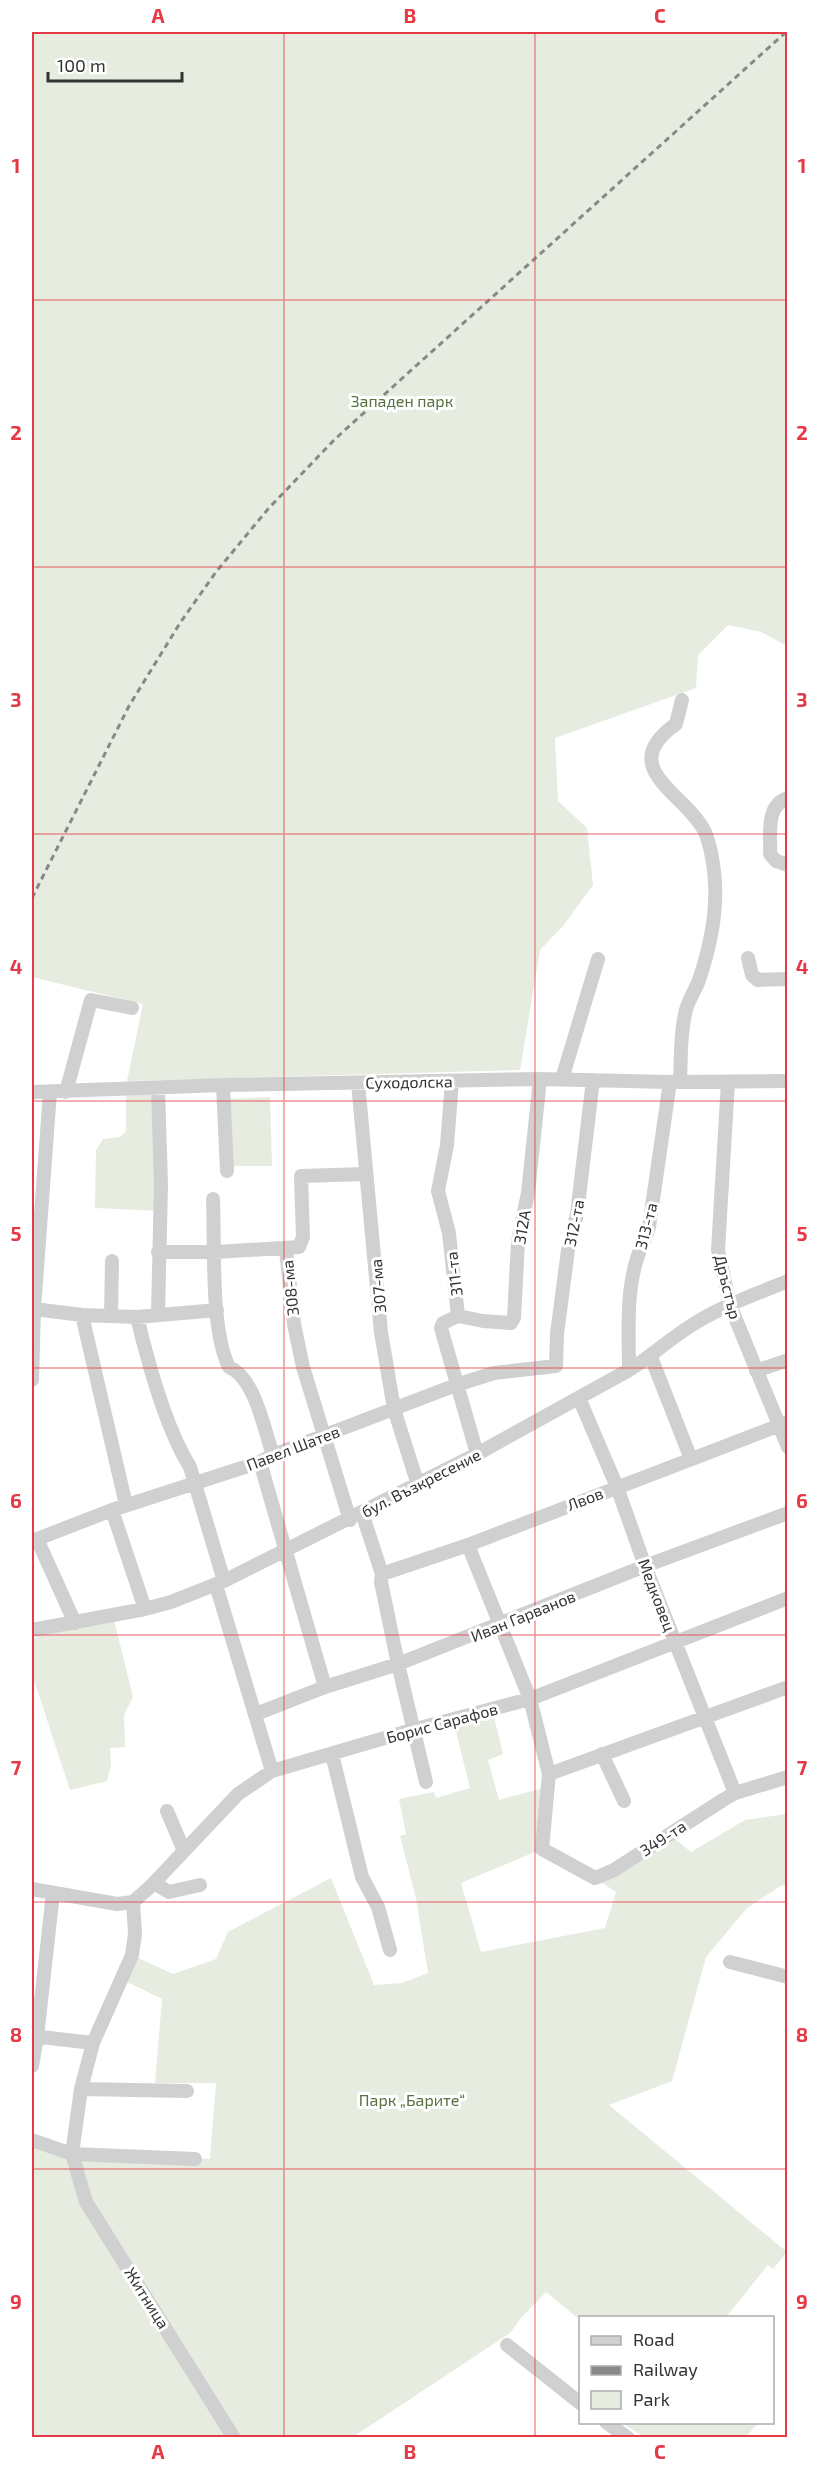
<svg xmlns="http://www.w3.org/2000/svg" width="819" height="2469" font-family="'Exo 2',sans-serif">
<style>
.green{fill:#e6ecdf}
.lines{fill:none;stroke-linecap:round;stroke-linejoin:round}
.minor{stroke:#d0d0d0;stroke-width:14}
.rail{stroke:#888;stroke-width:3;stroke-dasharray:6 4.5;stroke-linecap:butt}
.grid{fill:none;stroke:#e63946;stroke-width:1.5;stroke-opacity:0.55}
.labels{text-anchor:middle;stroke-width:6;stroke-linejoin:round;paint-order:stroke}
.park-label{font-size:16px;fill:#56703f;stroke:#fff}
.street-label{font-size:16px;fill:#333;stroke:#fff}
.neatline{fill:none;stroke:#e63946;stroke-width:2}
.grid-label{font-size:20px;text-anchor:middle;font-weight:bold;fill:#e63946}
</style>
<rect width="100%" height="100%" fill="#fff"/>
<path class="green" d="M32,32H787V646L761,632L728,625L698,655L696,688L555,738L558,801L587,828L593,885L563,926L540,950L520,1070L127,1081L143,1004L32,977Z
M158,1088L161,1211L95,1208L96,1150L103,1139L120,1137L126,1131V1089Z
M270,1097L272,1166H230L228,1099Z
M113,1616L133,1697L124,1715L125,1747L110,1748L111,1766L107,1781L70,1790L32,1674V1641L48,1627Z
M492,1709L503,1754L488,1760L499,1800L547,1787L542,1849L461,1883L481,1952L605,1928L616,1892L595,1878L670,1835L691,1852L745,1820L787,1814V1886L782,1885L747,1908L706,1957L672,2081L609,2105L787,2252L773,2269L768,2265L726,2317L580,2318V2320L546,2292L521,2318L510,2333L353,2437L32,2438V2140L72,2154L210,2159L216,2083H155L162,1999L121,1979L132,1955L173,1974L216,1959L228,1932L331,1878L374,1985L402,1983L428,1973L416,1898L400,1836L406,1834L399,1799L434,1792L436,1798L470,1788L453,1719Z
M622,2423H758L745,2438L644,2437Z"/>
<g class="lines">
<path class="minor" d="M788,798C765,805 771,835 770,854L776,861L788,865
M748,958L752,975L758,980L788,979
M562,1079L598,959
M452,1081L447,1145L438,1191L449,1233L458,1316
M680,1082C681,1060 680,1036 685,1014C687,1002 695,991 699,980C712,942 720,898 712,858C711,850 708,840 705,832C686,793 614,768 676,724L682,700
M728,1082L718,1250L730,1305L788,1447
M358,1083L381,1332L394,1409L418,1485
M223,1085L227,1171
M158,1088L161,1185L158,1314
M32,1092L223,1085L540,1079L670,1082L788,1081
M66,1092L91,1000L132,1008
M213,1199C215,1244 210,1329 229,1367C255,1378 264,1429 273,1455
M286,1250L294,1324L303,1367L350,1520
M158,1252H215L299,1247L303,1237L301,1176L366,1174
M34,1309L82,1315L137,1317L217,1310
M82,1315L126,1505
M111,1316L112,1261
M458,1316L483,1321L511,1323L514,1318L518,1242L528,1193L540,1079
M458,1316L443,1323L441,1328L477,1454
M137,1317C148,1363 165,1427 190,1467L224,1581
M651,1357L691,1459
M629,1370C629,1335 626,1296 636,1262C639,1250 646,1239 649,1227L670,1082
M756,1371L788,1360
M32,1380L34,1309L50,1092
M579,1398L617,1487L645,1566L735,1793
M260,1462L325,1687
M112,1510L145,1609
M362,1513L382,1574L381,1582L398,1664L426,1782
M37,1539L75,1623
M32,1541L112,1510L260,1462L273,1455L456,1385L494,1373L556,1366L557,1334L568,1250L577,1214L593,1080
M468,1545L530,1699L549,1774L542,1849L595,1878L614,1870L723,1800L735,1793L788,1777
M382,1574L468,1545L788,1422
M216,1585L272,1771
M32,1630L145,1609L171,1602L224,1581L477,1454L629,1370C649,1358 666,1342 686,1329C717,1308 753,1295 788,1281
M256,1714L325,1687L398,1664L645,1566L788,1513
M332,1754L362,1877L378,1907L390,1950
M602,1754L624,1801
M549,1774L788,1687
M167,1811L184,1851
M154,1883L169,1892L200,1885
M32,1889L117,1904L133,1902
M133,1902L151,1886L238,1794L272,1771L412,1730L530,1699L788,1598
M133,1902L135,1934L132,1955L93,2043L81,2089L72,2154L86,2202L234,2438
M730,1962L788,1977
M32,2036L93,2043
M32,2066L37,2037L53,1893
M81,2089L187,2091
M32,2140L72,2154L195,2159
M507,2345L580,2403
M606,2422L628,2438"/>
<path class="rail" d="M32,898L129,706L180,623L216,572L268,509L335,439L786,32"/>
</g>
<path class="grid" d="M284,32V2438M535,32V2438M32,300H788M32,567H788M32,834H788M32,1101H788M32,1368H788M32,1635H788M32,1902H788M32,2169H788"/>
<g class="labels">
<g class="park-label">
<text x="402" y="407">Западен парк</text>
<text x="412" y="2106">Парк „Барите“</text>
</g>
<g class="street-label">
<text transform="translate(409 1082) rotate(-1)" y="6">Суходолска</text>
<text transform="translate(574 1223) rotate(-79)" y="6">312-та</text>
<text transform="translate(646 1226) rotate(-76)" y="6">313-та</text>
<text transform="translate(522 1227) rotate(-80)" y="6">312А</text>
<text transform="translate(454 1274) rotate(-97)" y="6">311-та</text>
<text transform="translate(378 1286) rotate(-95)" y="6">307-ма</text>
<text transform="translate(728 1287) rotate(76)" y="6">Дръстър</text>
<text transform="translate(290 1288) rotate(-96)" y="6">308-ма</text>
<text transform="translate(293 1448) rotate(-21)" y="6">Павел Шатев</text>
<text transform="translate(421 1483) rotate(-27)" y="6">бул. Възкресение</text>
<text transform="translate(585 1499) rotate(-21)" y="6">Лвов</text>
<text transform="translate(657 1595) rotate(69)" y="6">Медковец</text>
<text transform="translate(523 1616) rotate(-22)" y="6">Иван Гарванов</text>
<text transform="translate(442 1723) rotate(-15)" y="6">Борис Сарафов</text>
<text transform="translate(663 1838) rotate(-33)" y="6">349-та</text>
<text transform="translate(147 2298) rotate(58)" y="6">Житница</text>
</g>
</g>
<rect width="819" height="2469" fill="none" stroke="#ffffff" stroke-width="66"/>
<rect x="579" y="2316" width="195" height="108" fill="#ffffff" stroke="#adadad" stroke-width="1.5"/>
<rect x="591" y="2336" width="30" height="9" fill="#d0d0d0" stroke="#adadad" stroke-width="1.5"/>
<text x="633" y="2346" font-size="18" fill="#333333">Road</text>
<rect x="591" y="2366" width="30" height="9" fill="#888888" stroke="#adadad" stroke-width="1.5"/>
<text x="633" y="2376" font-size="18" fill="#333333">Railway</text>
<rect x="591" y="2391" width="30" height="18" fill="#e6ecdf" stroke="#adadad" stroke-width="1.5"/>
<text x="633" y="2406" font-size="18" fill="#333333">Park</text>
<path d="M48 72v9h134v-9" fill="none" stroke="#333333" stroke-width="3"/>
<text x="57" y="72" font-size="18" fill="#333333" stroke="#ffffff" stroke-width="4.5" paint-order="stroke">100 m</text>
<rect x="33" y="33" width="753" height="2403" class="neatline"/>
<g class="grid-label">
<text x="158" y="23">A</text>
<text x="410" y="23">B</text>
<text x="660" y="23">C</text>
<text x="16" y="173">1</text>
<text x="802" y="173">1</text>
<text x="16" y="440">2</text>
<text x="802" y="440">2</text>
<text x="16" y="707">3</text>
<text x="802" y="707">3</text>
<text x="16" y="974">4</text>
<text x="802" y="974">4</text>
<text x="16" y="1241">5</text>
<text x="802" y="1241">5</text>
<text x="16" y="1508">6</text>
<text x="802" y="1508">6</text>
<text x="16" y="1775">7</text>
<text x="802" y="1775">7</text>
<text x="16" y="2042">8</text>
<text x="802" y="2042">8</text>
<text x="16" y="2309">9</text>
<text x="802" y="2309">9</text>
<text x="158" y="2459">A</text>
<text x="410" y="2459">B</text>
<text x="660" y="2459">C</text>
</g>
</svg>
